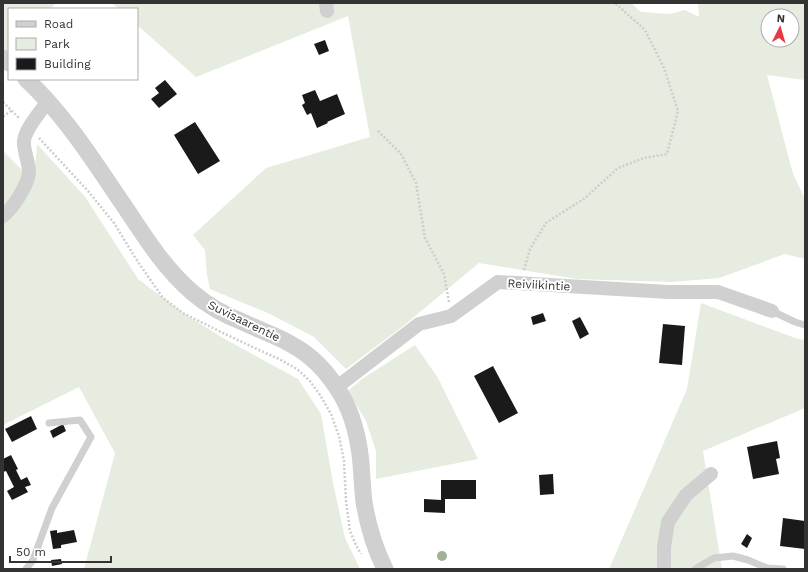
<svg xmlns="http://www.w3.org/2000/svg" width="808" height="572" font-family="'Work Sans',sans-serif">
<style>
.green{fill:#e6ecdf;fill-rule:evenodd}
.building{fill:#1a1a1a}
.lines{fill:none;stroke-linecap:round;stroke-linejoin:round}
.path{stroke:#cdcdcd;stroke-width:2.5;stroke-dasharray:2 2;stroke-linecap:butt}
.service{stroke:#d0d0d0;stroke-width:7}
.minor{stroke:#d0d0d0;stroke-width:14}
.tertiary{stroke:#d0d0d0;stroke-width:17}
.tree{fill:#a2b095}
.labels{text-anchor:middle;stroke-width:4;stroke-linejoin:round;paint-order:stroke}
.street-label{font-size:12px;fill:#333;stroke:#fff}
</style>
<rect width="100%" height="100%" fill="#fff"/>
<path class="green" d="M3,3H56L50,9H9V49L7,51L3,48Z
M112,3H631L641,12L670,14L685,10L699,17L698,3H805V80L767,75L793,174L805,199V259L785,254L719,278L672,282L577,279L479,263L402,327L346,369L314,337L270,314L210,289L207,275L205,250L193,235L266,168L370,137L348,16L196,77L137,25V9H119ZM768,16H792V40H768Z
M37,144L86,198L138,279L183,313L223,338L298,379L321,414L333,483L345,538L360,569H84L115,453L79,387L3,425V151L34,182Z
M701,303L798,339L805,340V408L703,451L722,569H609L687,389Z
M415,345L438,378L478,459L376,479V451L366,421L348,391L362,379Z"/>
<path class="building" d="M325,40L329,51L319,55L314,44Z
M165,80L177,94L159,108L151,99L159,93L155,88Z
M315,90L320,101L337,94L345,114L327,122L328,123L317,128L311,113L307,115L302,105L305,103L302,95Z
M195,122L220,161L198,174L174,135Z
M543,313L546,321L533,325L531,317Z
M580,317L589,334L580,339L572,321Z
M663,324L685,326L682,365L659,363Z
M493,366L518,413L499,423L474,376Z
M31,416L37,429L12,442L5,429Z
M63,424L66,431L53,438L50,431Z
M777,441L780,458L776,459L779,474L753,479L747,447Z
M11,455L18,469L16,470L21,480L27,477L31,485L25,487L28,492L12,500L7,491L14,487L6,471L3,472V459Z
M553,474L554,494L540,495L539,475Z
M441,480H476V499H445V513L424,512V499L441,500Z
M783,518L805,521V549L780,546Z
M57,530V533L74,530L77,542L61,545V548L53,549L50,531Z
M747,534L752,538L747,548L741,544Z
M61,559L62,564L52,566L51,560Z"/>
<g class="lines">
<path class="path" d="M3,102L20,119
M3,116H4L11,111
M378,131L401,154L416,183L425,238L444,274L449,302
M39,138L88,191L114,223L136,259L163,298L183,313L225,334L259,350L279,359L297,369L310,381L320,395L331,414L339,436L344,461L346,501L350,531L356,545L361,554
M524,270L530,249L546,223L585,198L618,168L644,158L667,154L678,111L664,68L645,30L615,3"/>
<path class="service" d="M772,311L795,322L805,325
M26,569L33,560L52,508L91,437L80,420L49,423
M695,569L714,558L733,556L748,560L767,568L783,569"/>
<path class="minor" d="M326,3L327,11
M3,216C13,208 29,184 29,171C29,162 23,150 24,141C25,129 41,111 48,101
M337,387L419,324L451,316L498,282L668,292H718L772,311
M664,569V547L668,522L686,495L711,474"/>
<path class="tertiary" d="M3,58L9,63
M26,79C67,117 96,165 127,210C146,239 166,270 193,293C208,306 227,316 245,323C261,331 279,336 294,346C312,356 326,371 337,388C350,407 357,432 360,454C362,470 362,486 364,502C368,526 374,547 385,569"/>
</g>
<circle class="tree" cx="442" cy="556" r="5"/>
<g class="labels">
<g class="street-label">
<text transform="translate(539 285) rotate(3)" y="4">Reiviikintie</text>
<text transform="translate(244 321) rotate(26)" y="4">Suvisaarentie</text>
</g>
</g>
<rect width="808" height="572" fill="none" stroke="#333333" stroke-width="8"/>
<rect x="8" y="8" width="130" height="72" fill="#ffffff" stroke="#adadad"/>
<rect x="16" y="21" width="20" height="6" fill="#d0d0d0" stroke="#adadad"/>
<text x="44" y="28" font-size="12" fill="#333333">Road</text>
<rect x="16" y="38" width="20" height="12" fill="#e6ecdf" stroke="#adadad"/>
<text x="44" y="48" font-size="12" fill="#333333">Park</text>
<rect x="16" y="58" width="20" height="12" fill="#1a1a1a" stroke="#adadad"/>
<text x="44" y="68" font-size="12" fill="#333333">Building</text>
<g transform="translate(780 28) rotate(5)"><circle r="19" fill="#ffffff" stroke="#adadad"/>
<path d="M0-3L7 15L0 10L-7 15Z" fill="#e63946"/>
<text y="-6" font-size="11" font-weight="bold" text-anchor="middle" fill="#333333">N</text>
</g>
<path d="M10 556v6h101v-6" fill="none" stroke="#333333" stroke-width="2"/>
<text x="16" y="556" font-size="12" fill="#333333" stroke="#ffffff" stroke-width="3" paint-order="stroke">50 m</text>
</svg>
